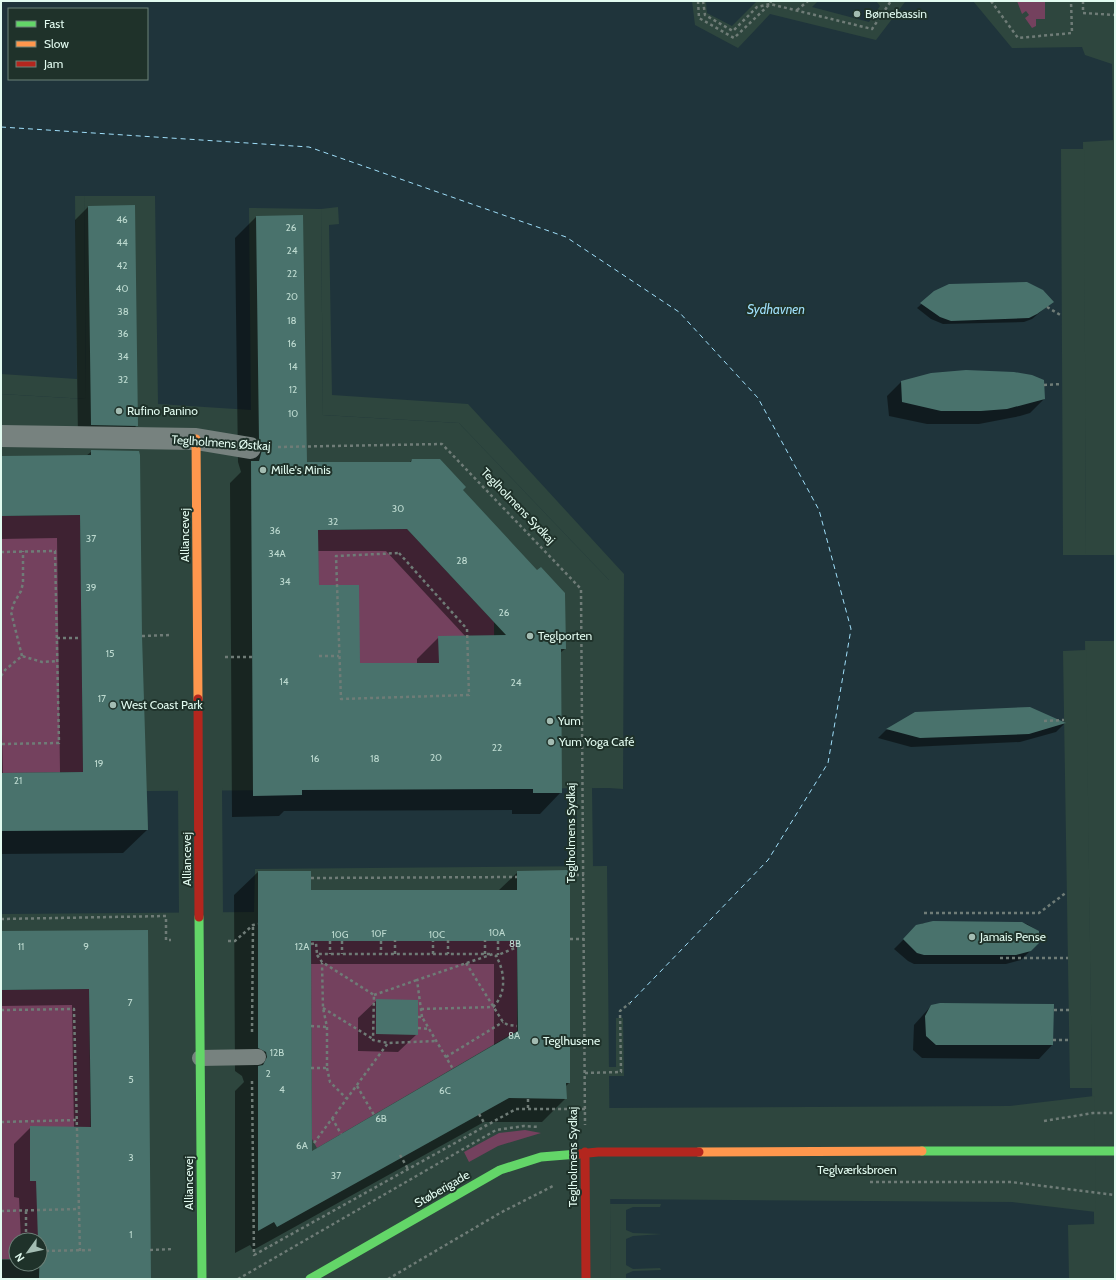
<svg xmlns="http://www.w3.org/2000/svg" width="1116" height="1280" font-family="Cabin,sans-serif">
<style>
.green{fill:#74415e}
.water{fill:#1f343b;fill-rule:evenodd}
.pier{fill:#2e463e}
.shadow{fill:#0007;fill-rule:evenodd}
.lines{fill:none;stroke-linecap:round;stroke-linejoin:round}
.ferry{stroke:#9fdffa;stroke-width:1;stroke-dasharray:5 4;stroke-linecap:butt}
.building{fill:#49726c;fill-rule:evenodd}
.path{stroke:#6f7c77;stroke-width:2.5;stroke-dasharray:3 3;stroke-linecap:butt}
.lane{stroke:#77827f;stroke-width:16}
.street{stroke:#77827f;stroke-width:22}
.fast{stroke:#63d668;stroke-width:9}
.slow{stroke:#ff974d;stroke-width:9}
.jam{stroke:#b3261e;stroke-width:9}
.poi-dot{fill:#a3bcb2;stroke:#1f322a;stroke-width:1.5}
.labels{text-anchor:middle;stroke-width:4;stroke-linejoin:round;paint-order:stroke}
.number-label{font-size:10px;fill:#bcd9cf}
.poi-label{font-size:12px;fill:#e2fbf0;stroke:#1f322a;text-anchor:start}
.street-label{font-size:12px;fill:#e2fbf0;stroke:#1f322a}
.water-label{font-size:13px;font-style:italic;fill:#9fdffa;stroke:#1f322a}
</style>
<rect width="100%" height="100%" fill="#2e463e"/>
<path class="green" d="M1017,1H1045V19H1036V26L1032,28L1025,18L1029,15L1026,11L1022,14Z
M80,515L83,772L1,773V516Z
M407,529L494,622L495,723L319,724L318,530Z
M517,940V1031L317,1148L312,1139L311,941Z
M89,989L92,1250L40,1240H16V1259H1V990Z
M525,1130L541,1133L498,1146L469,1162L464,1152L499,1133Z"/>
<path class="water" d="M1,1H973L1012,48L1082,47L1085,55L1115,65V140L1083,142L1086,555H1115V641H1085L1095,1279H611L607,866L255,869L254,912L1,914V831L148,830L147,791L609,788V580L459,423L323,415L321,209L249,208L251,410L158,404L155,196H84L86,399L1,394ZM9,9H147V79H9Z"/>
<path class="pier" d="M692,1H706L707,13L732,26L757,1H818L812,7L869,22L880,6L876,1L905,2L876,40L770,14L738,48L695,25Z
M1112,62L1115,63V142H1113Z
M1061,149H1084L1086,555H1063Z
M75,196H84L86,399L1,394V374L77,379Z
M338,207L339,224L329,225L332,395L468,404L624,574L623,789L609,788V580L459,423L323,415L321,209Z
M1086,650L1092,1088H1070L1063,651Z
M592,787L593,867H577V788Z
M178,788H222L223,915H179Z
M616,1018H623L624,1076H608V1067H616Z
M1094,1096L1096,1212L1012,1202L608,1199V1108L1010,1106Z
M610,1204H661L660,1207H633L626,1210V1230L633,1233L662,1234L633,1236L626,1239V1265L633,1269L660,1268L661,1270L633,1271L626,1274V1279H611Z
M1095,1224V1279H1069L1068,1225Z"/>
<path class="shadow" d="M88,207L137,425L124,439L78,438L75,220Z
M256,217L306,463H409L412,460L462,490L537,572L565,649L560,653L561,792L540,814H512V810L284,811L279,816L232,817L230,483L241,472L238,462L235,238ZM317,551H386L466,637H439L417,659V664H359L318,586Z
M935,292L1052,302L1032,319L1024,322L943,324L931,319L917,308Z
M901,382L1044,399L1030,413L1020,416L979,424H927L889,416L887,396Z
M92,451L141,636L147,830L123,853L1,854V694L3,774L60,773L57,538L1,539V457L86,456Z
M1029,708L1065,723L1056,732L1020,742L911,747L878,738L886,730L916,713Z
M258,872L310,891H498L518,872L569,1083L565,1087L566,1098L542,1122H484L253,1250L250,1245L235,1253V1091L244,1082L242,1076L235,1071L234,895ZM310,964H494V1046L311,1153Z
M1017,922L1027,924L1038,931V943L1021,960L1006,964H914L908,961L894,949L917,926L923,923Z
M147,931L150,1279H1V1260H16V1264H40V1240H21L19,1198L14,1197V1144L31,1127H74L72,1005L1,1006V932Z
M377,1000L417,1034L398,1052L358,1051V1018Z
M1053,1005L1052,1045L1039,1059L922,1058L913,1050L914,1025L931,1006Z"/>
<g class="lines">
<path class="ferry" d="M1,127L309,147L566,237L679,312L758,398L819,510L851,629L828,763L768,860L630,1003"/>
</g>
<path class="building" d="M135,205L138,426L91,425L88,206Z
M303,215L307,462H411L412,459H440L466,487L463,490L537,570L541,567L565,593L566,649H561L562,793H533V789L302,790V795L253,796L251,461H259L262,450L259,440L256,216ZM407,529L506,635L438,636L439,663H360L359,585H319L318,530Z
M1027,282L1043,290L1054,302L1037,314L1029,318L951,321L940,317L920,303L934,291L949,284Z
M966,370L1014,372L1032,375L1044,380L1045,399L1007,409L981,411H941L902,402L901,381L931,373Z
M91,450L139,451L140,455L142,636L148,830L1,831V773L83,772L80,515L1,516V456L91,455Z
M1030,707L1066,723L1029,734L920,738L886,729L915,712Z
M570,870V1083H566L567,1099L509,1098L277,1227L274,1222L258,1231V1066L263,1065L267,1057L266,1052L258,1048V871H311V890H517V871ZM311,941H517L518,1031L312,1151Z
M933,921L1022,922L1039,931V943L1031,951L1016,955H924L917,953L903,939L916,925Z
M148,930L151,1279H39L40,1240H38L36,1181H30V1126L91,1127L89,989L1,990V931Z
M376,999L418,1000V1035L376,1034Z
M940,1003L1054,1004L1053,1045H936L926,1036L925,1016L931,1005Z"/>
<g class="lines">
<path class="path" d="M698,1L699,18L734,38L770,4L771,1
M703,1L705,15L733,31L757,7L770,4L872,29L891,1
M991,1L1018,38L1072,33L1071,1
M1083,1V13L1115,15
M797,10L808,1
M1047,307L1062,316
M1044,385L1062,384
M278,447L442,444L581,589L585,1125
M1,552L55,551L59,743L1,744
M399,553L467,629L469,695L341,699L336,556Z
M142,636L170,635
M57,638H81
M22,656L11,612L14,603L21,591L23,583V551
M319,656H339
M225,657H252
M1,676L5,670L22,656L42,662L58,661
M1044,721L1064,720
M570,875H584
M311,878L517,877
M924,913H1039L1067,892
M1,919L166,916V940H171
M570,939H584
M448,940V954
M228,941H235L253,925L258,924
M330,941V954
M342,941V954
M381,941V954
M498,941V955
M311,944L316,943L317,954H493
M395,954V940
M433,954V941
M485,954V940
M317,955L322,962L374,995L373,1040L388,1043
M1000,958H1068
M466,963L503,1022L508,1025L517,1026
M374,995L417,980
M323,1008L373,1039
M421,1009L493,1007C507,994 505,971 496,956
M1,1010L74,1009L80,1251
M1054,1010H1069
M418,1017H422L453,1069
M422,1017L417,980L493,954L496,956L517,947
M311,1026L327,1027
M418,1028L429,1029
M252,1032L253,925
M1053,1040H1069
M446,1057L503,1022
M311,1068H327V1027L323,1008L322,963
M327,1068L330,1082L346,1098
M585,1073L621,1072L620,1011L630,1003
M252,1081L254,1255L516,1109H585
M357,1086L374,1115
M528,1099V1108
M479,1114L486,1126
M332,1118L341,1134
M1044,1121L1093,1113H1115
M1,1122L77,1120
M314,1143L388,1043L437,1041
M400,1155L408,1169
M870,1182H1011L1115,1195
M1,1211L79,1209
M26,1211V1240
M150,1250L174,1249
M40,1251L92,1250
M238,1279L496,1130L524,1126L539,1127
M388,1279L500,1213L553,1186"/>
<path class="lane" d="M200,1058L258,1057"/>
<path class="street" d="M1,436L196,439L250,448"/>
<path class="fast" d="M199,917L202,1279
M922,1151H1115
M310,1279L500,1170L541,1157L578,1154"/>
<path class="slow" d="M196,439L198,699
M699,1152L922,1151"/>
<path class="jam" d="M198,699L199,917
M585,1152L586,1279
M578,1154L598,1152H699"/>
</g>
<g class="poi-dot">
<circle cx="857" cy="14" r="4"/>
<circle cx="119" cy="411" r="4"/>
<circle cx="263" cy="470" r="4"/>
<circle cx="530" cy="636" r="4"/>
<circle cx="113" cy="705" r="4"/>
<circle cx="550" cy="721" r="4"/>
<circle cx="551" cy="742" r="4"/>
<circle cx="972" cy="937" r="4"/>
<circle cx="535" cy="1041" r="4"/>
</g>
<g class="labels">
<g class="number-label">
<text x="122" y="223">46</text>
<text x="291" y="231">26</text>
<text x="122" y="246">44</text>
<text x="292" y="254">24</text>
<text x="122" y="269">42</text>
<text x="292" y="277">22</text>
<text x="122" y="292">40</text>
<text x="292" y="300">20</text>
<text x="123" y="315">38</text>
<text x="292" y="324">18</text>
<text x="123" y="337">36</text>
<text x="292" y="347">16</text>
<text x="123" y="360">34</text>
<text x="293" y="370">14</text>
<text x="123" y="383">32</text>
<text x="293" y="393">12</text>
<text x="293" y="417">10</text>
<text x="398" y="512">30</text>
<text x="333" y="525">32</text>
<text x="275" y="534">36</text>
<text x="91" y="542">37</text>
<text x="277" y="557">34A</text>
<text x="462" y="564">28</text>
<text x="285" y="585">34</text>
<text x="91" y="591">39</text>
<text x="504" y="616">26</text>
<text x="110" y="657">15</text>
<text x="284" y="685">14</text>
<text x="516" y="686">24</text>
<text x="102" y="702">17</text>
<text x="497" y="751">22</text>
<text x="436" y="761">20</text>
<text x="315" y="762">16</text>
<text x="375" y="762">18</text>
<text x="99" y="767">19</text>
<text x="18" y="784">21</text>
<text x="497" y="936">10A</text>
<text x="379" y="937">10F</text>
<text x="340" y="938">10G</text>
<text x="437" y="938">10C</text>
<text x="515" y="947">8B</text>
<text x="21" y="950">11</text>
<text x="86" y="950">9</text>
<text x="302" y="950">12A</text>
<text x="130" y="1006">7</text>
<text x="514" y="1039">8A</text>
<text x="277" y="1056">12B</text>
<text x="268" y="1077">2</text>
<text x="131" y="1083">5</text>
<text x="282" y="1093">4</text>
<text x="445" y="1094">6C</text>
<text x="381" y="1122">6B</text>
<text x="302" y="1149">6A</text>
<text x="131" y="1161">3</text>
<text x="336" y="1179">37</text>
<text x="131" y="1238">1</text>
</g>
<g class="poi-label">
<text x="865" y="18">Børnebassin</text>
<text x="127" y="415">Rufino Panino</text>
<text x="271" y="474">Mille's Minis</text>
<text x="538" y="640">Teglporten</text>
<text x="121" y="709">West Coast Park</text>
<text x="558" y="725">Yum</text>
<text x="559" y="746">Yum Yoga Café</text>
<text x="980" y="941">Jamais Pense</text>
<text x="543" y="1045">Teglhusene</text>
</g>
<g class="street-label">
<text transform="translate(221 443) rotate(4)" y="4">Teglholmens Østkaj</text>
<text transform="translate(518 506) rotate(46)" y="4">Teglholmens Sydkaj</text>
<text transform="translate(185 535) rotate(-90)" y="4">Alliancevej</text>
<text transform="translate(571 833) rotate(-90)" y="4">Teglholmens Sydkaj</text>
<text transform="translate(187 859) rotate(-90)" y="4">Alliancevej</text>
<text transform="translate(573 1157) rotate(-90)" y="4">Teglholmens Sydkaj</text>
<text x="857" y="1174">Teglværksbroen</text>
<text transform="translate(189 1183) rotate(-90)" y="4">Alliancevej</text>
<text transform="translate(442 1189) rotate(-30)" y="4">Støberigade</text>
</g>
<g class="water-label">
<text x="776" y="314">Sydhavnen</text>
</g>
</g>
<rect width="1116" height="1280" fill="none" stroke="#e2fbf0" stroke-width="4"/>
<rect x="8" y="8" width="140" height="72" fill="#1f322a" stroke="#6d8279"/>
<rect x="16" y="21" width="20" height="6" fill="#63d668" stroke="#6d8279"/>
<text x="44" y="28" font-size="12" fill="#e2fbf0">Fast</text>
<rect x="16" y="41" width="20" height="6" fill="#ff974d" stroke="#6d8279"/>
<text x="44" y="48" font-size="12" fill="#e2fbf0">Slow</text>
<rect x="16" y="61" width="20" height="6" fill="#b3261e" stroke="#6d8279"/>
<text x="44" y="68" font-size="12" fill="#e2fbf0">Jam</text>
<g transform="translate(28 1252) rotate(237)"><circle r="19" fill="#1f322a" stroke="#6d8279"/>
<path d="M0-3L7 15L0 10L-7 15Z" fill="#a3bcb2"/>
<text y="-6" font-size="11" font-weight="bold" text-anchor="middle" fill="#e2fbf0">N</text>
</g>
</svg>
